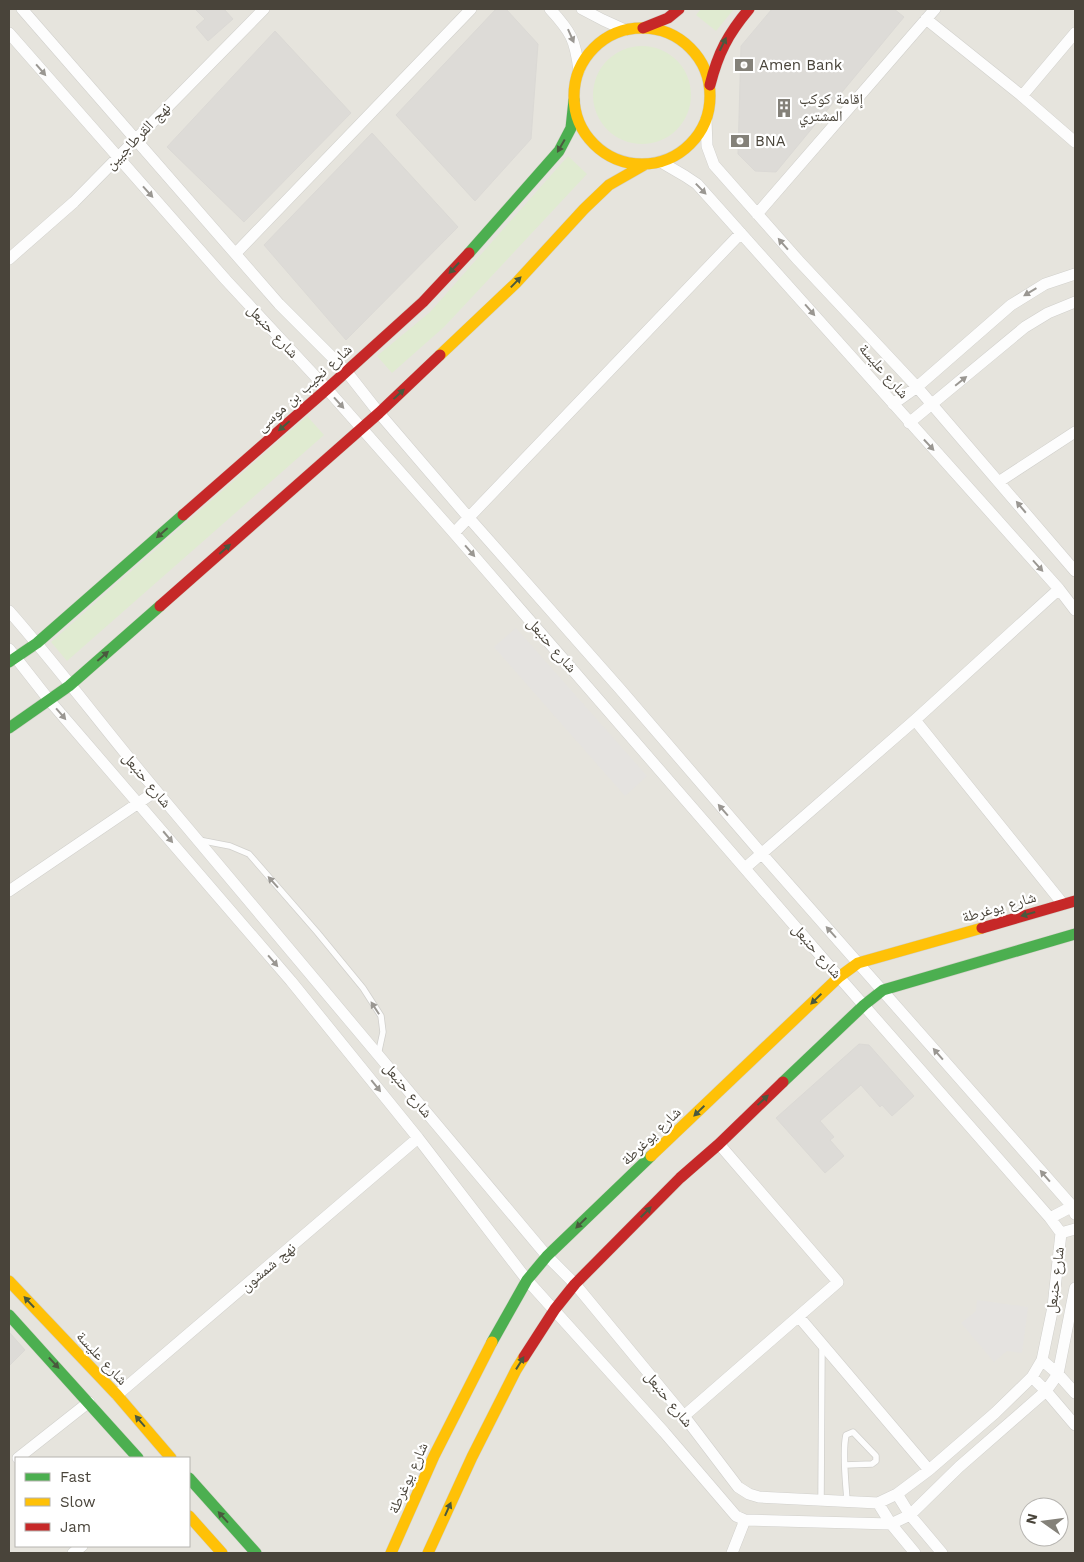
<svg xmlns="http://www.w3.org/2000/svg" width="1084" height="1562" font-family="'Work Sans','Noto Naskh Arabic',sans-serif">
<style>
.residential{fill:#e6e4dd;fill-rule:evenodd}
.green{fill:#e0ebd1}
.parking{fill:#e5e3e0}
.building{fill:#dddbd7;stroke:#dbd9d5}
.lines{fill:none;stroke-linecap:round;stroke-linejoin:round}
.lane-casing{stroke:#d1d0cc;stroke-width:7}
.street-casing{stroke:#d1d0cc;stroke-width:12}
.fast-casing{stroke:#d1cfc6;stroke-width:12}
.slow-casing{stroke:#d1cfc6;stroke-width:12}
.jam-casing{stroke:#d1cfc6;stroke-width:12}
.lane{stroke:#fdfdfd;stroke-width:5.5}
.street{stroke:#fdfdfd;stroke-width:11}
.fast{stroke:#4caf50;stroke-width:11}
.slow{stroke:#ffc107;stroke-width:11}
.jam{stroke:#c62828;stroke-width:11}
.oneway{fill:#9a9792}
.oneway2{fill:#4a593e}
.labels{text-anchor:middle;stroke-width:4.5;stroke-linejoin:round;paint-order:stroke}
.poi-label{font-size:15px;fill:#49443a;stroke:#fff;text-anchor:start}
.street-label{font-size:15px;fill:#49443a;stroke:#fff}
</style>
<rect width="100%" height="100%" fill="#f3f2ef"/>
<path class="residential" d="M9,9H1075V1553H9ZM16,1458H189V1546H16ZM1029,1507H1059V1537H1029Z"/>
<path class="green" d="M701,9H734L716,31L696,15Z
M593 95a49 49 0 1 1 98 0a49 49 0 1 1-98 0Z
M568,156L587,174L444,327L392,373L377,356L430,312Z
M307,416L324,435L67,661L51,642Z"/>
<path class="parking" d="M516,628L647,776L625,796L494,647Z
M977,1300L1028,1307L1022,1353L1007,1351L994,1362L961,1323L976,1311Z"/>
<path class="building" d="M195,9H224L233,19L208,41L196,27L205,19Z
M496,9H506L538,44L531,139L475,201L396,115Z
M772,9H894L904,17L776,172L755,171L738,154L741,46Z
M275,31L351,113L244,222L167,147Z
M372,133L458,227L346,340L264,245Z
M859,1044L869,1045L914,1096L892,1116L882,1105L880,1107L861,1085L820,1121L834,1137L830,1140L844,1156L825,1173L776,1118Z
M9,1332L25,1350L9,1366Z"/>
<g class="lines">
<g class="lane-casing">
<path id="lane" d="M199,840L230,846L249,854L317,932L363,988L381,1016L383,1032L378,1055
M845,1465L872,1464L876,1461V1456L853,1432L846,1435C842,1452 846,1483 847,1501
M821,1500L822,1347"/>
</g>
<g class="street-casing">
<path id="street" d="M22,9L279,304L346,371L379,413L469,518L620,689L762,854L1072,1206L1075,1214
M550,9C571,32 575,39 579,70
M582,9L603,20L625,30
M926,19L1022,96L1075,142
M9,33L226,280L327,389L454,533L839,977L1050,1218L1061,1233L1053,1307L1042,1360L1032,1377L995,1413L929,1470L897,1494L878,1503L759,1497L749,1494L738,1487L684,1416L575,1284L547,1256C418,1102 288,948 159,794C108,734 61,670 9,611
M1022,96L1075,33
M706,120L707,146L714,165L798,260L917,387L1075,571
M661,162L685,176L697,184L1059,589L1075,610
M757,214L935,9
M236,253L471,9
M9,259L74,202L264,9
M893,404L917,387L1011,305L1045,284L1075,274
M909,423L1025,327L1048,313L1075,302
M1000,481L1075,432
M454,533L741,233
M9,649L49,700L291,981L418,1138L527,1280L664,1432L736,1516L745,1520L891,1524L910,1515L959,1467L1046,1391L1058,1374L1075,1288
M915,720L1063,904
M745,868L915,720L1059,589
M9,891L156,791
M1050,1218L1075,1205
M1061,1233L1075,1229
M799,1317L929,1470
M1042,1360L1058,1374L1075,1393
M1032,1377L1046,1391L1075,1425
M117,1395L418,1138
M684,1416L838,1282L719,1144
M18,1458L89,1402
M897,1494L910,1515L942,1553
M878,1503L891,1524L915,1553
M73,1553L82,1546
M732,1553L745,1520"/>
</g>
<g class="fast-casing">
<path id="fast" d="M469,253L559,151L571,128L574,100
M9,662L37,643L183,515
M9,728L69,686L160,606
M783,1082L864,1005L883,990L1075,934
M9,1315L138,1458
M492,1342L527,1280L547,1256L651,1156
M189,1478L256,1553"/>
</g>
<g class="slow-casing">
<path id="slow" d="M574 96a68 68 0 1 1 136 0a68 68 0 1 1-136 0Z
M440,355L516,283L584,209L609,185L644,165
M651,1156L839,977L858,963L982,928
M9,1281L117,1395L171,1458
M189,1516L222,1553
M391,1553L434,1456L492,1342
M428,1553L472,1457L516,1370L524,1357"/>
</g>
<g class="jam-casing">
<path id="jam" d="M643,28L668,18L679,9
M710,85C718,53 728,34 749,9
M183,515L327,389L423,302L469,253
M160,606L379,413L440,355
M982,928L1075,901
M524,1357L555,1309L575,1284L680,1178L719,1144L783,1082"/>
</g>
<use href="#lane" class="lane"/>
<use href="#street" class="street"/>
<use href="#fast" class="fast"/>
<use href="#slow" class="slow"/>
<use href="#jam" class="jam"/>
</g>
<defs><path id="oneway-solid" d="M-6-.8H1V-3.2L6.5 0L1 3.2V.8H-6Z" transform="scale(1.25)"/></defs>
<g class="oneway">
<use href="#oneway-solid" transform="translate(571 36) rotate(66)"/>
<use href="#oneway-solid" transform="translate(41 70) rotate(49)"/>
<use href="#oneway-solid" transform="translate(701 189) rotate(46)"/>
<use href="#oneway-solid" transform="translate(148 192) rotate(48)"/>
<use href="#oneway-solid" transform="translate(783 244) rotate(-131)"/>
<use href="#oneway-solid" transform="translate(1030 292) rotate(149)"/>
<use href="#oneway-solid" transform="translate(810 310) rotate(49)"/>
<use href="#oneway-solid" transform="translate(961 381) rotate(-39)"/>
<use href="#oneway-solid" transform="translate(339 403) rotate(48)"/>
<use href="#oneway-solid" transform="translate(929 445) rotate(47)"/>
<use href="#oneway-solid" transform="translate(1021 507) rotate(-130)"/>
<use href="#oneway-solid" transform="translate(470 551) rotate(49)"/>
<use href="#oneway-solid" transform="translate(1038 566) rotate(48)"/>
<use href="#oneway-solid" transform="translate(61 714) rotate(49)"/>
<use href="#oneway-solid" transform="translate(723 810) rotate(-131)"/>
<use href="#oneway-solid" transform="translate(168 837) rotate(50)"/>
<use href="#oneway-solid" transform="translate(273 882) rotate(-132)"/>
<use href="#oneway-solid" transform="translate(831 932) rotate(-132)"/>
<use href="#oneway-solid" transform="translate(273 961) rotate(49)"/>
<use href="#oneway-solid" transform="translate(375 1008) rotate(-123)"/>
<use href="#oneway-solid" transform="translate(938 1054) rotate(-131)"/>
<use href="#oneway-solid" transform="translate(376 1086) rotate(51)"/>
<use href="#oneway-solid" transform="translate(1045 1176) rotate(-131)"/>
</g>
<g class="oneway2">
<use href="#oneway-solid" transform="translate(723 44) rotate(-64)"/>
<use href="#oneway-solid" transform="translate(561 146) rotate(120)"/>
<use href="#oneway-solid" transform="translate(454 268) rotate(133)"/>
<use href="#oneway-solid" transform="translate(516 282) rotate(-46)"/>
<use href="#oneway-solid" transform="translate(399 394) rotate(-43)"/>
<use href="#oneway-solid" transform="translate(284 426) rotate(139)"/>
<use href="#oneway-solid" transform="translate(162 533) rotate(139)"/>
<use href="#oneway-solid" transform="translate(225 549) rotate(-41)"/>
<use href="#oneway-solid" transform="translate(103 656) rotate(-41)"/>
<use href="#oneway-solid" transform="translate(1028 914) rotate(164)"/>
<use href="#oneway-solid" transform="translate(816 999) rotate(136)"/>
<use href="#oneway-solid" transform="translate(763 1100) rotate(-43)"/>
<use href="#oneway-solid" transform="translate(699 1111) rotate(136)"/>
<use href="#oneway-solid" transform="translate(646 1212) rotate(-45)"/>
<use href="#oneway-solid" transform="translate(581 1223) rotate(136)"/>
<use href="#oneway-solid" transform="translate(29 1302) rotate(-133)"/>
<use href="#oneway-solid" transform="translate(54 1363) rotate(47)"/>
<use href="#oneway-solid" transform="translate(520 1363) rotate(-58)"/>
<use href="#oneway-solid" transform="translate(140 1421) rotate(-131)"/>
<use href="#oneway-solid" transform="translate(448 1509) rotate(-66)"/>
<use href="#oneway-solid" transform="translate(223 1517) rotate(-132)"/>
</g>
<defs>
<g id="bank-bare" transform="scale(1.5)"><path d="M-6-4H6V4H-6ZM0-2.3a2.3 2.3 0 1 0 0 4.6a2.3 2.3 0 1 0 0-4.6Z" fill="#848179" stroke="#fff" stroke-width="2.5" paint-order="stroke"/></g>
<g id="building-bare" transform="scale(1.5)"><path d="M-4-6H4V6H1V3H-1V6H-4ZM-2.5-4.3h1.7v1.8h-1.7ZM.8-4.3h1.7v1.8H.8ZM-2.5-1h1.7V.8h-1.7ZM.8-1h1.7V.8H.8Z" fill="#848179" stroke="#fff" stroke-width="2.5" paint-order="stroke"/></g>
</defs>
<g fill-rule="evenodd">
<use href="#bank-bare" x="744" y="65"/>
<use href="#building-bare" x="784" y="108"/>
<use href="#bank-bare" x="740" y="141"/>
</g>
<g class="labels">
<g class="poi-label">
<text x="759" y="70">Amen Bank</text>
<text x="799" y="104">إقامة كوكب<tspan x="799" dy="17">المشتري</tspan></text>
<text x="755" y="146">BNA</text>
</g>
<g class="street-label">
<text transform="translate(138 136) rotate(-46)" y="5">نهج القرطاجيين</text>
<text transform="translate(273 331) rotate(47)" y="5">شارع حنبعل</text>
<text transform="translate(884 371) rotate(49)" y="5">شارع عليسة</text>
<text transform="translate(304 388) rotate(-42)" y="5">شارع نجيب بن موسى</text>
<text transform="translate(552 645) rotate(49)" y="5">شارع حنبعل</text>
<text transform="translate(147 780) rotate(50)" y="5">شارع حنبعل</text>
<text transform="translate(999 907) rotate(-16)" y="5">شارع يوغرطة</text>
<text transform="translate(817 951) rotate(49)" y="5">شارع حنبعل</text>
<text transform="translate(408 1090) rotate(50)" y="5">شارع حنبعل</text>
<text transform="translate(651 1136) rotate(-44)" y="5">شارع يوغرطة</text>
<text transform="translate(268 1267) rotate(-40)" y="5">نهج شمشون</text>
<text transform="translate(1055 1280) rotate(-83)" y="5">شارع حنبعل</text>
<text transform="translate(102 1358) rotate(47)" y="5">شارع عليسة</text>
<text transform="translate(669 1399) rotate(51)" y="5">شارع حنبعل</text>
<text transform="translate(408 1478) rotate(-66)" y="5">شارع يوغرطة</text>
</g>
</g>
<rect width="1084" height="1562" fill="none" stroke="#49443a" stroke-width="20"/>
<rect x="15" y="1457" width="175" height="90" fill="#ffffff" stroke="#b6b4b0"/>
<rect x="25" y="1473" width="25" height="8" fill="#4caf50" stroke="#b6b4b0"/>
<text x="60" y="1482" font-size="15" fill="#49443a">Fast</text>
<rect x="25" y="1498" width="25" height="8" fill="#ffc107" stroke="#b6b4b0"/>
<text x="60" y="1507" font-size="15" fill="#49443a">Slow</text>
<rect x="25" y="1523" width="25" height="8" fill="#c62828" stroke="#b6b4b0"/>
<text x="60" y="1532" font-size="15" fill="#49443a">Jam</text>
<g transform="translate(1044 1522) rotate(284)"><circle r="24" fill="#ffffff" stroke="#b6b4b0"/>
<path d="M0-4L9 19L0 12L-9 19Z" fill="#848179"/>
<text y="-8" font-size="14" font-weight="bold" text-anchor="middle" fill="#49443a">N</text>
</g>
</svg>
